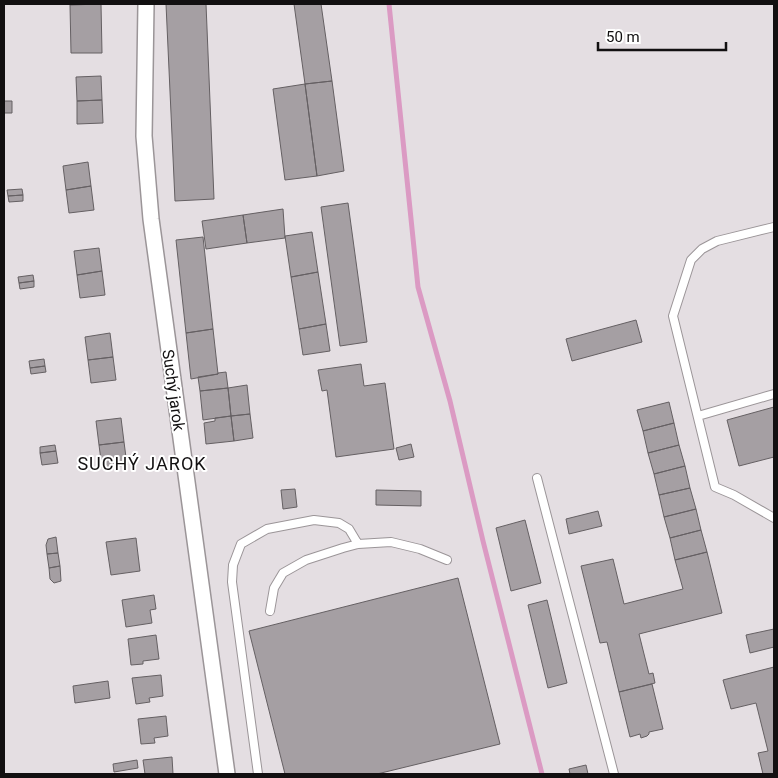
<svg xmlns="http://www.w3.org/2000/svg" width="778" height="778" font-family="Roboto,sans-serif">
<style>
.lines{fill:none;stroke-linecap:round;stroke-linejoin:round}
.stream{stroke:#db9ac3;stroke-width:5}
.building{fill:#a59fa3;stroke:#656063}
.lane-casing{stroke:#9b9598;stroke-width:10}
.street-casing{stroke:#9b9598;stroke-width:18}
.lane{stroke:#fff;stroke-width:8}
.street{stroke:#fff;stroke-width:15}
.labels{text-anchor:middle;stroke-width:4;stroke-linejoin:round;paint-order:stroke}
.street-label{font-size:16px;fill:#121011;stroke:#fff}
.neighbourhood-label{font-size:18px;letter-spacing:1px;fill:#121011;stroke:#fff}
</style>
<rect width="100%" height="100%" fill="#e4dee2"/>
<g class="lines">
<path class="stream" d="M389,4L418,287L450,401L483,541L542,774"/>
</g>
<path class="building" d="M101,4L102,53H71L70,5Z
M166,4H206L214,199L175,201Z
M294,4H321L332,81L305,84Z
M101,76L102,100L77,101L76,77Z
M332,81L344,171L317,176L305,84Z
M305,84L317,176L285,180L273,89Z
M102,100L103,123L77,124V101Z
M4,101H12V113H4Z
M88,162L91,186L66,190L63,166Z
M91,186L94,210L69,213L66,190Z
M22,189L23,195L8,196L7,190Z
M23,195V201L9,202L8,196Z
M348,203L367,342L340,346L321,207Z
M283,209L285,238L247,243L243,215Z
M243,215L247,243L206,249L202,221Z
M312,232L318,272L291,277L285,236Z
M203,237L213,329L186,333L176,240Z
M99,248L102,271L77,275L74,251Z
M102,271L105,295L80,298L77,275Z
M318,272L326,324L299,329L291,277Z
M33,275L34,281L19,283L18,277Z
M34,281V287L20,289L19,283Z
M636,320L642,342L572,361L566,339Z
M326,324L330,351L303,355L299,329Z
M213,329L218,374L191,379L186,333Z
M110,333L113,357L88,360L85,337Z
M113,357L116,380L91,383L88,360Z
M44,359L45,366L30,368L29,361Z
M361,364L364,386L385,383L394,449L336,457L327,390L322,391L318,370Z
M45,366L46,372L31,374L30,368Z
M226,372L228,388L200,391L198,377L218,374V373Z
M247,385L250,414L231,416L228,388Z
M228,388L231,416L203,420L200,391Z
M669,402L674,423L643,431L637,410Z
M774,407V457L739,466L727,420Z
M250,414L253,438L234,441L231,416Z
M231,416L234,441L206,444L204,423L215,421V418Z
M121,418L124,442L99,445L96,421Z
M674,423L679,445L648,453L643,431Z
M124,442L127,465L102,468L99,445Z
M411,444L414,457L399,460L396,448Z
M55,445L56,451L40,453V447Z
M679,445L685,466L654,474L648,453Z
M56,451L58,463L42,465L40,453Z
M685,466L690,488L659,495L654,474Z
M690,488L696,509L664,517L659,495Z
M295,489L297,507L283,509L281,490Z
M376,490L421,491V506L376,505Z
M696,509L701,530L670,538L664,517Z
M598,511L602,526L569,534L566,519Z
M525,520L541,583L511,591L496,528Z
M701,530L707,552L675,560L670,538Z
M56,537L58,553L47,554L46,545L48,539Z
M136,538L140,571L111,575L106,542Z
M707,552L722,613L639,634L649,674L653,673L655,683L619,692L607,642L600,643L581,566L613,559L624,604L683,589L675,560Z
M58,553L60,566L49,568L47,554Z
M60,566L61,581L54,583L50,579L49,568Z
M458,578L500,744L377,774H285L249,631Z
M154,595L156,609L150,610L152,623L126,627L122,600Z
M547,600L567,683L548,688L528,605Z
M774,629V647L750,653L746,635Z
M156,635L159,659L143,661V664L131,665L128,639Z
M774,667V774H763L758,753L768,751L756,703L731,709L723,680Z
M161,675L163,696L149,698L150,702L136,704L132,678Z
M108,681L110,698L75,703L73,686Z
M652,684L663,729L649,732V734L647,736L641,738L640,734L630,737L619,692Z
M166,716L168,736L154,738L155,743L141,744L138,719Z
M172,757L173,774H145L143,760Z
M137,760L138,768L114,772L113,764Z
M586,765L588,774H570L569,769Z"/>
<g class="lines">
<g class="lane-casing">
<path id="lane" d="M774,227L717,241L702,249L691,260L673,316L715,487L734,495L774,518
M698,416L774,394
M537,478L614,774
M270,611L274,588L283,573L306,560L343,548L358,544L391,542L420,549L447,560
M258,774L232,582L233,565L241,544L267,529L314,520L339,523L349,529L358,544"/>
</g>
<g class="street-casing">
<path id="street" d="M146,4L144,136L151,219L227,774"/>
</g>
<use href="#lane" class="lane"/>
<use href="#street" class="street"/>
</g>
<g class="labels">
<g class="street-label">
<text transform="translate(174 390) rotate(82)" y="6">Suchý jarok</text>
</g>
<g class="neighbourhood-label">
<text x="142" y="470">SUCHÝ JAROK</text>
</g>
</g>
<rect width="778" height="778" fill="none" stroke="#121011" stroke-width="10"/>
<path d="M598 42v8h128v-8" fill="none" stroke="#121011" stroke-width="2.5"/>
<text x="606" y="42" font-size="15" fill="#121011" stroke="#ffffff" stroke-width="4" paint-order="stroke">50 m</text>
</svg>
